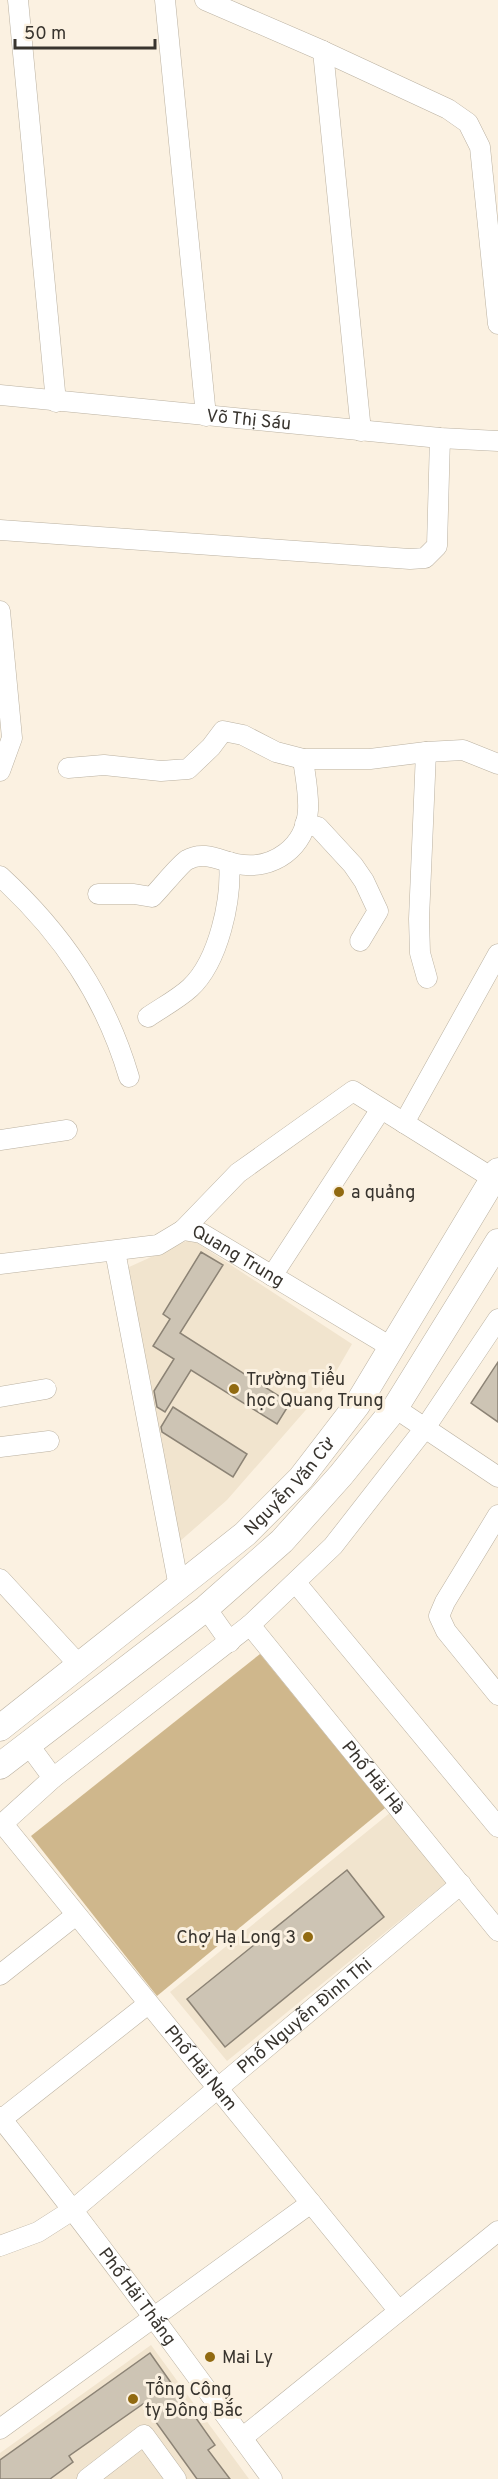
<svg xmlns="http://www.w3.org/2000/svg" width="498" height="2479" font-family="Overpass,sans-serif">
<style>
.built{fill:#f1e4ce}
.forest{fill:#cfb78c}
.building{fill:#cdc4b4;stroke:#8c8375;stroke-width:1.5}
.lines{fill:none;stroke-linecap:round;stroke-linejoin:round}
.minor-casing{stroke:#bab1a1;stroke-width:21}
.major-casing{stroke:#bab1a1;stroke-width:27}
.minor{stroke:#fff;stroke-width:20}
.major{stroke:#fff;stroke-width:26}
.poi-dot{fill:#916a11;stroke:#fbf1e1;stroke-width:2}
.labels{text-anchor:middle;stroke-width:6;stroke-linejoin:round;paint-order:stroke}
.street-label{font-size:18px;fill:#38342e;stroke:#fbf1e1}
.poi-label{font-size:18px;fill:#38342e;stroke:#fbf1e1;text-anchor:start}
</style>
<rect width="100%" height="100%" fill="#fbf1e1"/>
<path class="built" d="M191,1239L352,1344L334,1375L311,1404L227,1500L179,1542L118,1272Z
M391,1812L446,1883L227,2061L170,1992Z
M151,2345L249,2479H0V2453Z"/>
<path class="forest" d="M260,1654L385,1808L157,1996L31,1836Z"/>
<path class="building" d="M201,1252L223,1265L180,1333L290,1403L277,1424L191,1370L165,1412L157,1407L154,1391L174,1359L153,1346L170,1319L163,1314Z
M498,1362V1422L471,1403Z
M173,1407L247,1454L233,1477L162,1432L161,1427Z
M347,1870L384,1917L225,2047L187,1999Z
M150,2353L215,2445L208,2450L230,2479H197L143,2404L69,2456L73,2462L50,2479H0V2460Z"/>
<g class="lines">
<g class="minor-casing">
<g id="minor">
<path d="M18,0L56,402"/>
<path d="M165,0L206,416"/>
<path d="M205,0L323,51L448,109L468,123L480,147L498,324"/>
<path d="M323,51L361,431"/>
<path id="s1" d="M0,395L440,438L498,441"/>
<path d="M0,530L410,559L425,558L437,546L440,438"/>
<path d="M0,611L12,738L0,771"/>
<path d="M426,752L419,919L420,953L427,978"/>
<path d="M68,768L104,765L161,771L188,769L211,747L223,731L243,735L276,752L303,759H370L426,752L463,750L498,764"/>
<path d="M305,824L318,827L353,865L364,881L378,911L360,941"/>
<path d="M0,876C62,933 105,996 129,1077"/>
<path d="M98,894H134L152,897C160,889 181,863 187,860C203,850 221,861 237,864C273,871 306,847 308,810C309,793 305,775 303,759"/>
<path d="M148,1017C161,1008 178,999 190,988C219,961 232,899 229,862"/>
<path d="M404,1123L498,954"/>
<path d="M0,1140L67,1130"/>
<path d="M183,1230L238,1173L353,1091L494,1179"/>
<path d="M115,1251L179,1587"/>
<path id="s2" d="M0,1264L158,1245L183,1230L201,1233L391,1347"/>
<path d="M272,1276L381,1109"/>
<path d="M0,1397L46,1389"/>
<path d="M395,1408L498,1477"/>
<path d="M0,1447L49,1441"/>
<path d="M498,1515L445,1602L439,1616L446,1631L498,1695"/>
<path d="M0,1579L80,1666"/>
<path d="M296,1583L498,1827"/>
<path d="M206,1608L230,1642"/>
<path id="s3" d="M250,1625L498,1931"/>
<path d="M28,1744L53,1778"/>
<path id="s4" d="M3,1824L398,2310"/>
<path d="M0,1826L53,1778L250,1625L333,1546L425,1428L498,1319"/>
<path d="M0,1975L76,1915"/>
<path id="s5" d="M0,2117C94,2235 183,2357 272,2479"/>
<path d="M2,2119L148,2004"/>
<path id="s6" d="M0,2246L38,2232L74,2209L461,1884"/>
<path d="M0,2429L311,2203"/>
<path d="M242,2438L498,2231"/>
<path d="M87,2479L144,2435L176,2479"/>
</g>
</g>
<g class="major-casing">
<g id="major">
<path id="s7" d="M0,1728L245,1534L301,1478L357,1405L498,1171"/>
<path d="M0,1766L206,1608L282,1541L341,1475L395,1408L498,1242"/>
</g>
</g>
<use href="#minor" class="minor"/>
<use href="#major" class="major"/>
</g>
<g class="poi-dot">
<circle cx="339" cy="1192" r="6"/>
<circle cx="234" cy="1389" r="6"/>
<circle cx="308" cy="1937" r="6"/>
<circle cx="210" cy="2357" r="6"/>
<circle cx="133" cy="2399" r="6"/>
</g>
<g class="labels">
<g class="street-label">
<text dy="6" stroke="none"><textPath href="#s1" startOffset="250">Võ Thị Sáu</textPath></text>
<text dy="6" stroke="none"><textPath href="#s2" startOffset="250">Quang Trung</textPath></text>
<text dy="6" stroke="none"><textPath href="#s7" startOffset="378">Nguyễn Văn Cừ</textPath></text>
<text dy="6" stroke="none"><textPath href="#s3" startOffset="196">Phố Hải Hà</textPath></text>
<text dy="6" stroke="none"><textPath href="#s6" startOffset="384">Phố Nguyễn Đình Thi</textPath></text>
<text dy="6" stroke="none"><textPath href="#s4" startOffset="314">Phố Hải Nam</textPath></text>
<text dy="6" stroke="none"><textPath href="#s5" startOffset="226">Phố Hải Thắng</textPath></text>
</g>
<g class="poi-label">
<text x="351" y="1198">a quảng</text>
<text x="246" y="1385">Trường Tiểu<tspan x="246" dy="21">học Quang Trung</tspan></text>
<text x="296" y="1943" text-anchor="end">Chợ Hạ Long 3</text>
<text x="222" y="2363">Mai Ly</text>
<text x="145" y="2395">Tổng Công<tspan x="145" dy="21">ty Đông Bắc</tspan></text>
</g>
</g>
<path d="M15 39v9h140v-9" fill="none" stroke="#38342e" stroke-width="3"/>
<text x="24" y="39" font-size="18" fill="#38342e" stroke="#fbf1e1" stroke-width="4.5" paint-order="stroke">50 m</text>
</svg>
